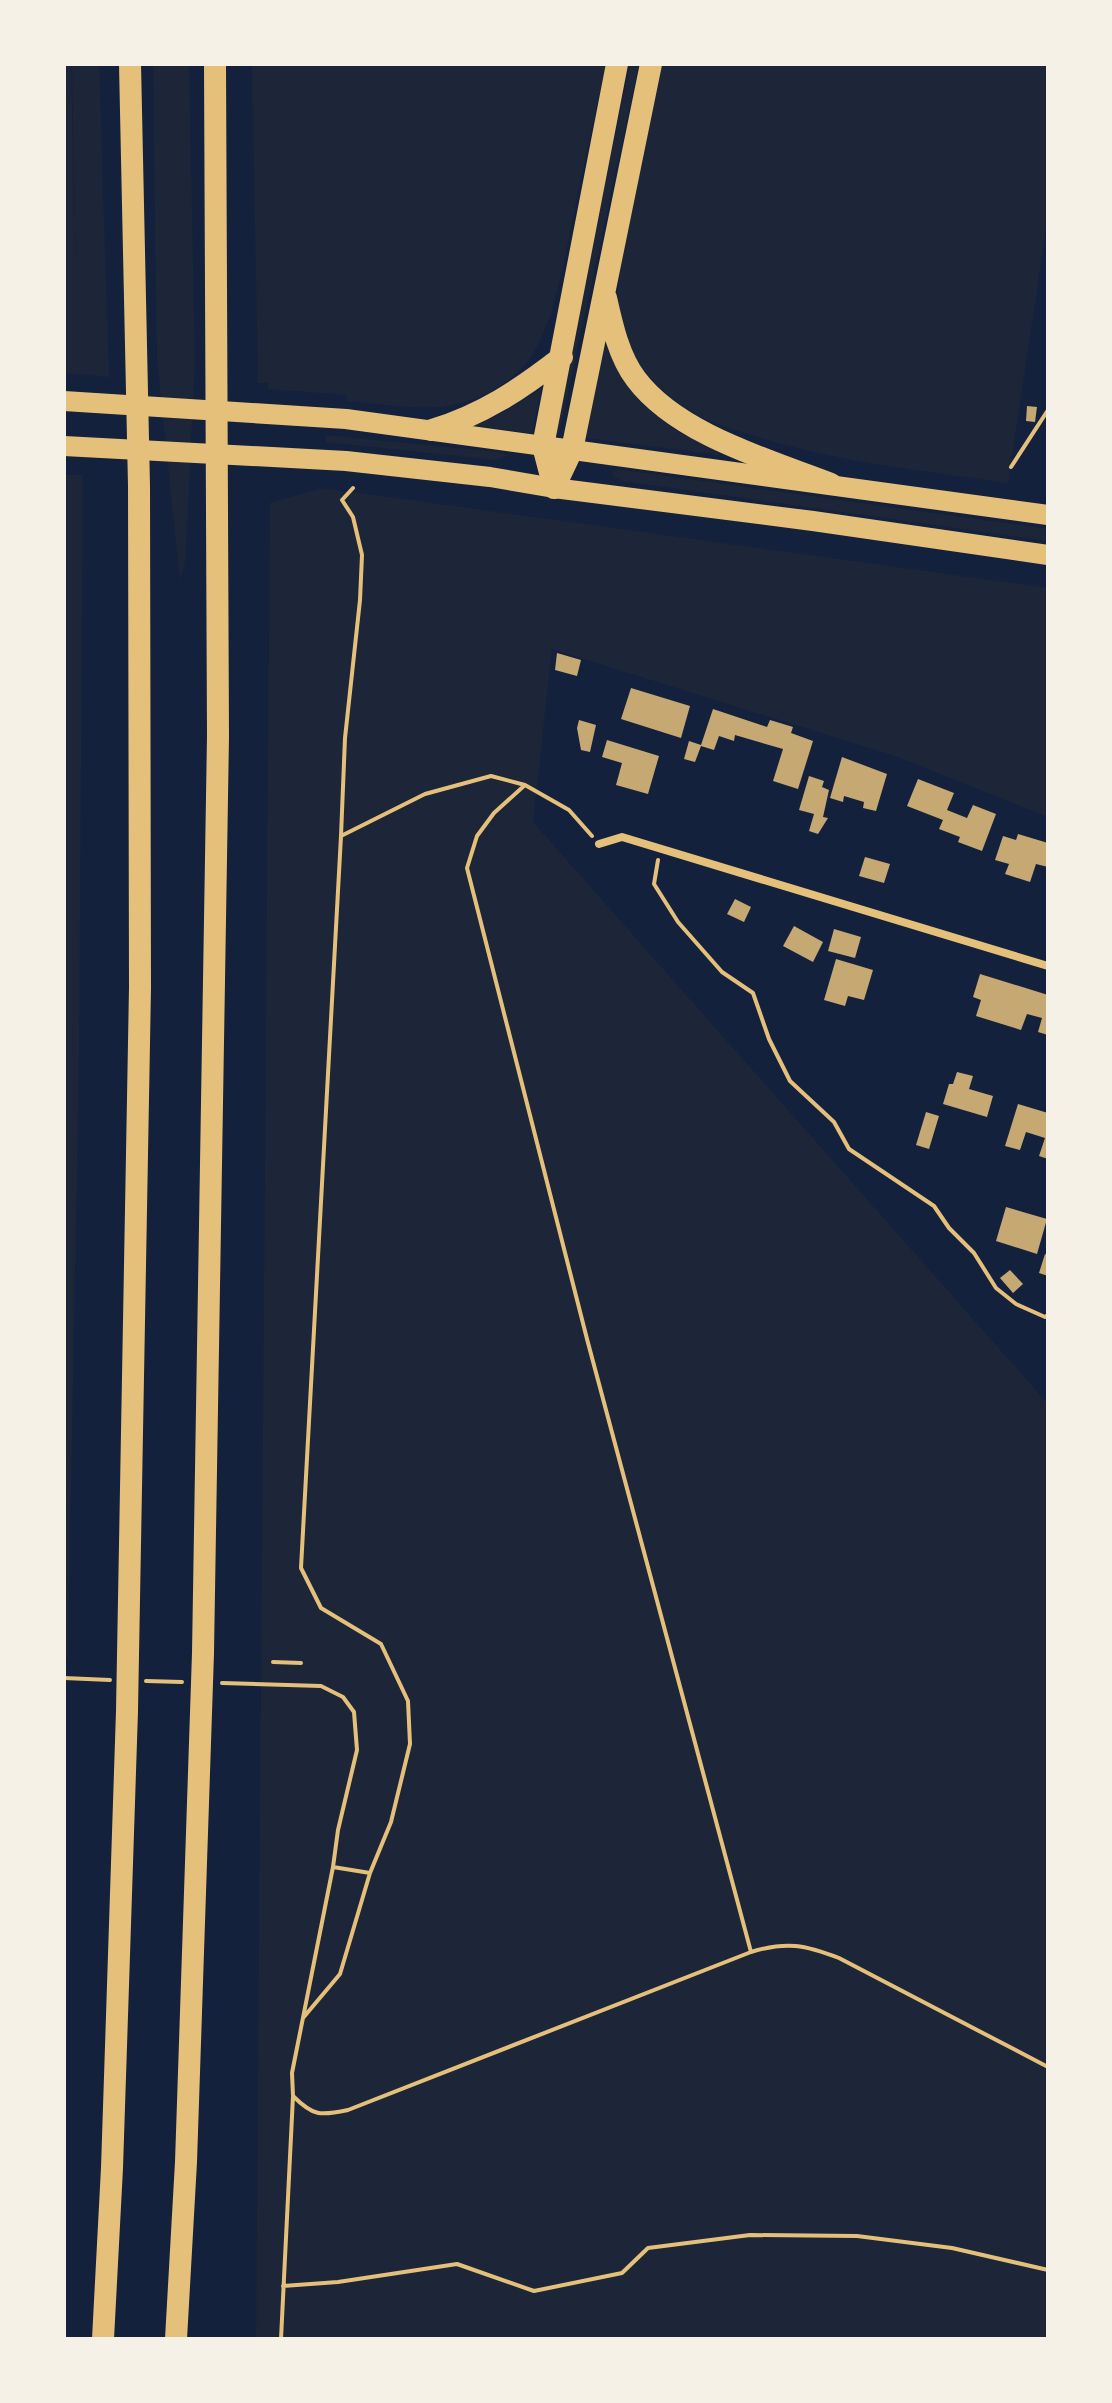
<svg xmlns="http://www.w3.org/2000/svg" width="1112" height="2403" font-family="Montserrat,sans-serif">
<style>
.green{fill:#1d2539}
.building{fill:#c6a872}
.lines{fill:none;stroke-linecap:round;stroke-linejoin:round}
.path{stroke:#e5c07b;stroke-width:4}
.minor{stroke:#e5c07b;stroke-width:8}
.primary{stroke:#e5c07b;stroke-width:20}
.motorway{stroke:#e5c07b;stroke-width:22}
</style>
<rect width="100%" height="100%" fill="#14213d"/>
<path class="green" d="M64,64H71L76,287L72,64H99L109,377L64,373Z
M153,64H189L195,362L185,561L180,581L157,359Z
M252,64H606C595,112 585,160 575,208C566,251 554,331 525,365C506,386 479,400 451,405C418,412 380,403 347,401V395L268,389V383H258Z
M630,64H639L559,434L553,431Z
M660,64H1048V216L1008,483C922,470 835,462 752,435C737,430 719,426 705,419C662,398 619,353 618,303C618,269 626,235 633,201C642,155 651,110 660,64Z
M603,342L640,403L679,433L718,446V455L586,438Z
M542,388L532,433L474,426L504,412Z
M325,435L498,452L508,456L495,460L326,442Z
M616,469L1048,529V541L622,481L611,475Z
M64,475H83L79,1056L68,1658H64Z
M323,488L1048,588V817L898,757L552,649L533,822L1048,1404V2339H256L270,503Z"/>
<path class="building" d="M1027,406L1037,407L1035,422L1026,421Z
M557,653L581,660L577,676L555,670Z
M631,688L690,706L681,738L621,719Z
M713,709L767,727L770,720L793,727L791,733L813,741L798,789L773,781L783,749L735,735L734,741L719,736L714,750L701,746L695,762L684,759L689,741L701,745Z
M579,720L596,725L590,752L581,750L577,728Z
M607,740L659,756L648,794L616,785L622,763L602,757Z
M842,757L887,774L876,811L863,808L864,802L844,796L843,802L830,798Z
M809,776L824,781L822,787L829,790L823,817L828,818L818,834L809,831L814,814L799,810Z
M918,779L954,793L947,810L967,818L973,805L996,814L982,851L958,842L960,837L939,829L943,820L907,806Z
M1018,834L1048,843V867L1036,864L1030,882L1005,874L1009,864L995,860L1003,836L1016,840Z
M865,857L890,864L884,883L859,876Z
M735,899L751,907L744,922L727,914Z
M794,926L823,942L813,962L783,946Z
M834,929L861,937L855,958L828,951Z
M836,959L873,970L864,1000L848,996L845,1006L824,1000Z
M980,974L1048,995V1035L1038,1032L1042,1018L1027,1014L1021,1030L976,1016L981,1000L973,997Z
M957,1072L973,1076L969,1089L993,1096L987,1117L943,1104L949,1084H953Z
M1018,1104L1048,1113V1159L1039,1156L1045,1138L1026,1132L1020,1150L1005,1146Z
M926,1112L939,1116L929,1149L916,1145Z
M1006,1207L1047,1219L1037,1254L996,1241Z
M1045,1254L1048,1255V1276L1039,1273Z
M1010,1270L1023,1284L1013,1293L1000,1278Z"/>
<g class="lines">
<path class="path" d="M1011,467L1048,410
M341,836L345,738L360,600L362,555L353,517L342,500L353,488
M592,836L569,810L525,785L494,813L477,836L467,868L587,1339L751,1952
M658,860L654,884L678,922L722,972L753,993L769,1039L790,1081L834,1122L849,1149L934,1206L949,1228L974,1253L996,1288L1016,1304L1045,1317L1048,1315
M273,1662L301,1663
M64,1678L110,1680
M146,1681L182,1682
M222,1683L321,1686L343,1697L354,1712L357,1750L338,1830L333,1867L292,2073L293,2096C313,2116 320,2116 348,2110L751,1952C787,1941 805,1945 839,1958L1048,2067
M333,1867L370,1873
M303,2018L340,1974L370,1873L391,1822L410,1744L408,1701L381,1644L321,1608L301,1568L341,836L425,794L491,776L525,785
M283,2286L338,2282L457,2264L534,2291L622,2273L648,2248L750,2235L857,2236L952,2248L1048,2270
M281,2339L293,2096"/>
<path class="minor" d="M599,844L622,837L1048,966"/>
<path class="primary" d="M64,401L346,419L1048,515
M64,446L346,461L490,477L554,488L813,521L1048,555"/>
<path class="motorway" d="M606,298C612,325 619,357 636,379C677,434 769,460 831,484
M432,430C482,415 521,389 562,357
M554,488L572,450L651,64
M554,488L543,446L617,64
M103,2339L112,2168L127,1711L140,987L139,486L130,64
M176,2339L186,2162L203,1653L218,736L215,64"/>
</g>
<rect width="1112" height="2403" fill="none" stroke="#f6f1e7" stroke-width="132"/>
</svg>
